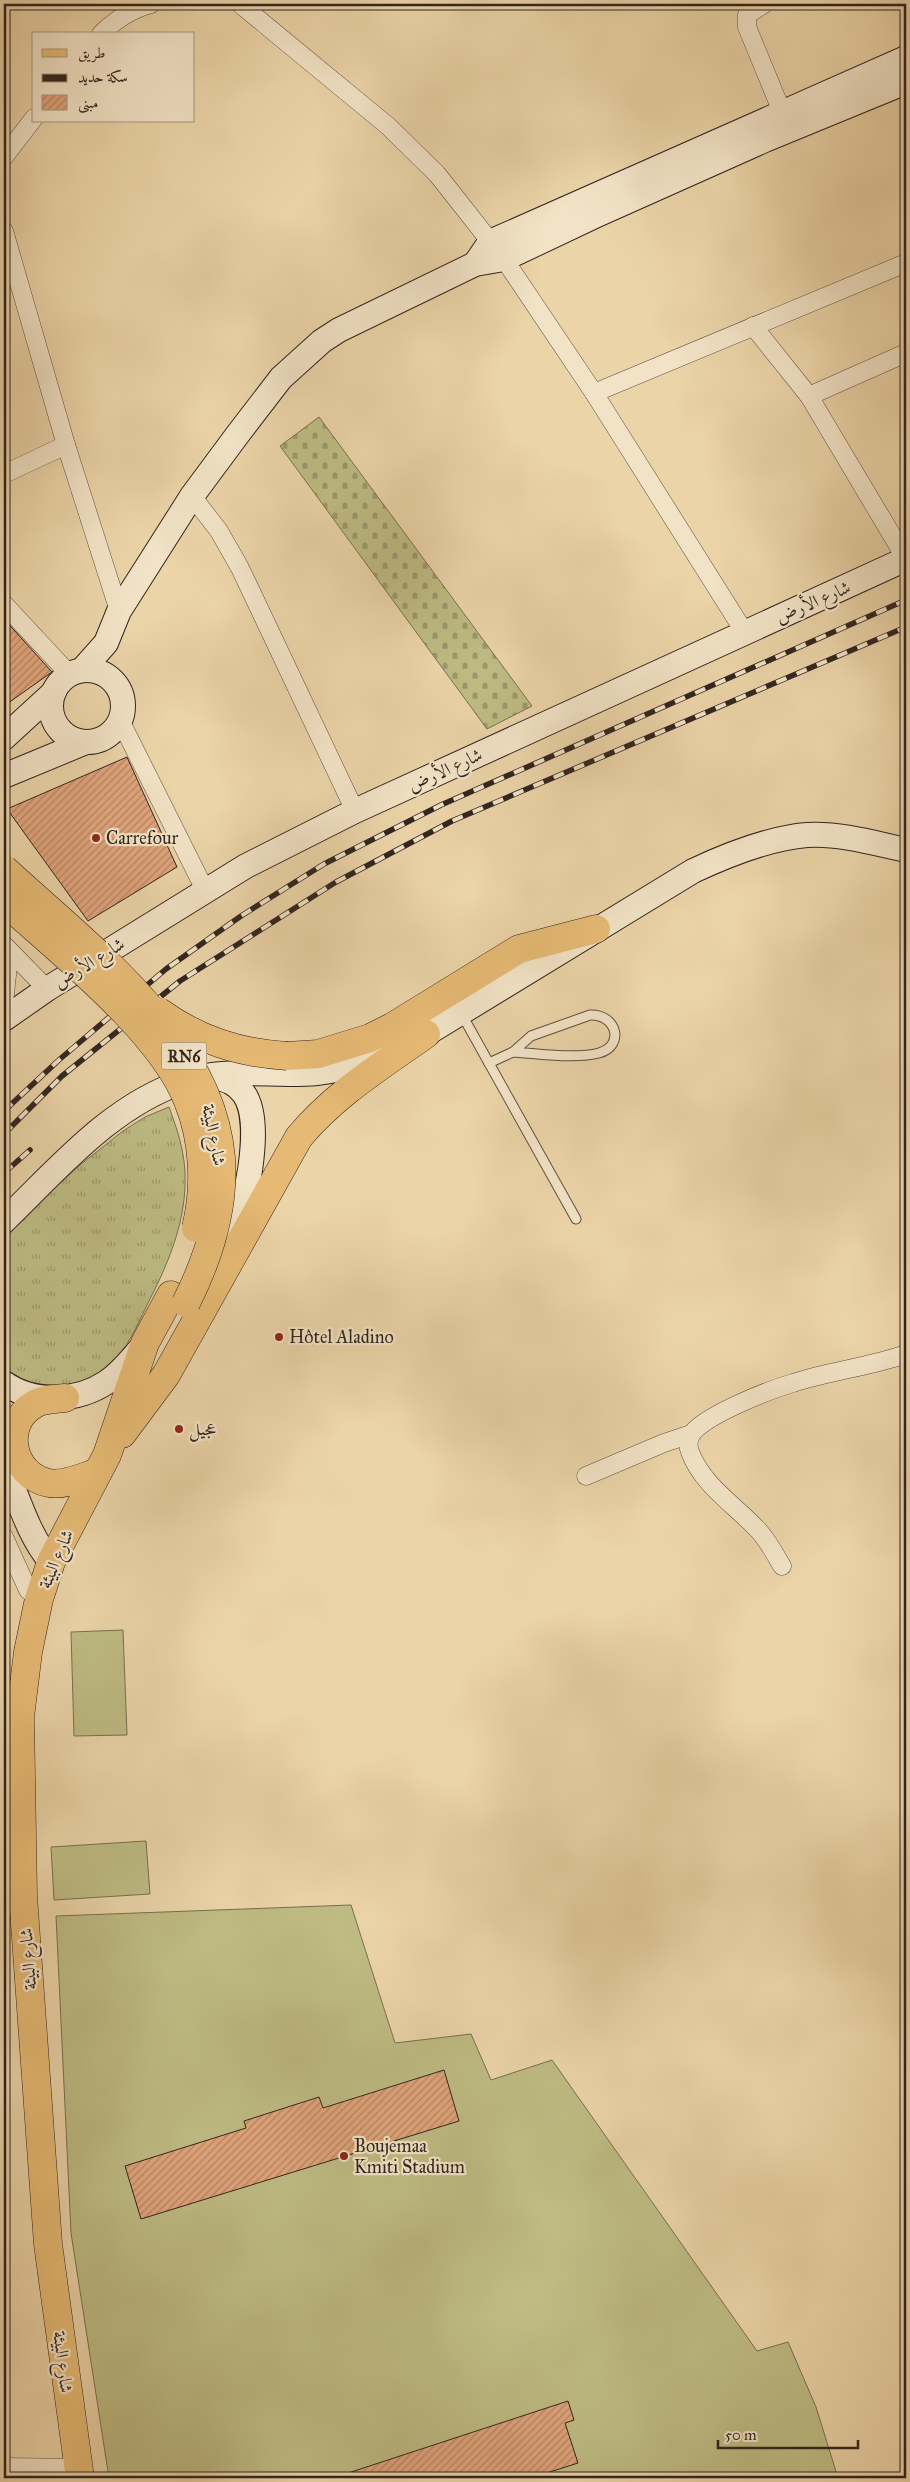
<svg xmlns="http://www.w3.org/2000/svg" width="910" height="2482" viewBox="0 0 910 2482" font-family="'IM FELL Great Primer',Amiri,serif">
	<style>
		.grass { fill: url(#grass-tufts); stroke: #787051 }
		.cemetery { fill: url(#cemetery-stones); stroke: #787051 }
		.garden { fill: #bebb83; stroke: #787051 }
		.building { fill: url(#building-hatch); stroke: #31241f }
		.lines { fill: none; stroke-linecap: round; stroke-linejoin: round }
		.lane-casing { stroke: #605041; stroke-width: 11 }
		.street-casing { stroke: #605041; stroke-width: 19 }
		.secondary-casing { stroke: #31241f; stroke-width: 26 }
		.primary-casing { stroke: #31241f; stroke-width: 29 }
		.lane { stroke: #f2e3c6; stroke-width: 9 }
		.street { stroke: #f2e3c6; stroke-width: 18 }
		.secondary { stroke: #f2e3c6; stroke-width: 24 }
		.primary { stroke: #e6ba74; stroke-width: 28 }
		.rail-casing { stroke: #31241f; stroke-width: 5.5 }
		.rail { stroke: #f2e3c6; stroke-width: 4; stroke-dasharray: 11; stroke-linecap: butt }
		.primary-bridge-casing { stroke: #31241f; stroke-width: 29; stroke-linecap: butt }
		.primary-bridge { stroke: #e6ba74; stroke-width: 28 }
		.poi-dot { fill: #8f2418; stroke: #f2e3c6; stroke-width: 2 }
		.labels { text-anchor: middle; dominant-baseline: central; stroke-width: 4.5; stroke-linejoin: round; paint-order: stroke }
		.shield { fill: #f2e3c6; stroke: #6b5d51; stroke-width: 1 }
		.shield-label { font-size: 16px; font-weight: bold; fill: #31241f }
		.street-label { font-size: 18px; fill: #31241f; stroke: #f2e3c6 }
		.poi-label { font-size: 18px; fill: #31241f; stroke: #f2e3c6; text-anchor: start }
	</style>
	<defs>
		<pattern id="grass-tufts" width="24" height="20" patternUnits="userSpaceOnUse" patternTransform="scale(1.25)"><rect width="24" height="20" fill="#bebb83"/><path d="M3 7l-1-3M5 7V3M7 7l1-3M15 17l-1-3M17 17v-4M19 17l1-3" fill="none" stroke="#9b986b"/></pattern>
		<pattern id="cemetery-stones" width="16" height="16" patternUnits="userSpaceOnUse" patternTransform="scale(1.25)"><rect width="16" height="16" fill="#bebb83"/><path d="M2 7V4a2 2 0 0 1 4 0v3zM10 15v-3a2 2 0 0 1 4 0v3z" fill="#9b986b"/></pattern>
		<pattern id="building-hatch" width="6" height="6" patternUnits="userSpaceOnUse" patternTransform="scale(1.25)"><rect width="6" height="6" fill="#e0a47b"/><path d="M-1 1l2-2M0 6l6-6M5 7l2-2" fill="none" stroke="#b68564"/></pattern>
	</defs>
	<rect width="100%" height="100%" fill="#ebd4a8"/>
	<filter id="stains"><feTurbulence type="fractalNoise" baseFrequency=".004" numOctaves="4"/><feColorMatrix values="0 0 0 0 .2 0 0 0 0 .09 0 0 0 0 .02 0 0 0 .5 -.17"/></filter>
	<radialGradient id="worn" r=".72"><stop offset=".6" stop-color="#630" stop-opacity="0"/><stop offset="1" stop-color="#630" stop-opacity=".3"/></radialGradient>
	<path class="grass" d="M169 1107C177 1129 184 1149 185 1173 187 1217 170 1260 150 1299 140 1319 131 1341 117 1358 96 1385 57 1390 27 1381 19 1378 11 1372 4 1368V1241L25 1215 80 1165 123 1131 145 1117Z"/>
	<path class="cemetery" d="M319 417 532 706 487 729 280 446Z"/>
	<g class="garden">
		<path d="M123 1630 127 1735 74 1736 71 1632Z"/>
		<path d="M146 1841 150 1894 54 1900 51 1847Z"/>
		<path d="M351 1905 395 2043 471 2034 491 2080 552 2060 757 2351 788 2342 816 2407 838 2478H109L71 2233 56 1916Z"/>
	</g>
	<g class="building">
		<path d="M4 619 52 672 4 706Z"/>
		<path d="M127 757 177 867 88 921 7 809Z"/>
		<path d="M444 2070 459 2121 141 2219 125 2166 246 2128 244 2121 319 2097 323 2108Z"/>
		<path d="M568 2401 574 2420 565 2423 578 2463 531 2478H343L342 2475Z"/>
	</g>
	<g class="lines">
		<g class="lane-casing">
			<g id="lane">
				<path d="M461 1013 576 1219"/>
				<path d="M590 1015C617 1014 625 1046 599 1053 578 1059 536 1054 513 1052L531 1036Z"/>
				<path d="M489 1063 513 1052"/>
			</g>
		</g>
		<g class="street-casing">
			<g id="street">
				<path d="M240 4 388 126 437 174 504 259 594 393 745 633"/>
				<path d="M764 4 747 15V27L782 112"/>
				<path d="M101 34C115 20 132 9 151 4"/>
				<path d="M4 157 34 118"/>
				<path d="M4 231 66 445 119 611"/>
				<path d="M753 326 809 396 906 559"/>
				<path d="M594 393 906 263"/>
				<path d="M809 396 906 353"/>
				<path d="M4 474 66 445"/>
				<path d="M192 496 219 531 240 568 355 811"/>
				<path d="M4 604 70 675"/>
				<path d="M120 720 205 890"/>
				<path d="M4 945 47 989"/>
				<path d="M4 1002 8 966 6 948"/>
				<path d="M586 1476 664 1443 691 1434"/>
				<path d="M4 1537 28 1590 39 1599"/>
				<path d="M782 1566C775 1554 768 1541 759 1531 735 1505 703 1486 690 1452 687 1445 689 1436 694 1431 711 1413 769 1390 793 1383 830 1371 869 1367 906 1354"/>
				<path d="M4 2467 77 2468"/>
			</g>
		</g>
		<g class="secondary-casing">
			<g id="secondary">
				<path d="M475 264 490 242 906 58"/>
				<path d="M82 670 106 643 119 611 192 496 238 434 281 378 322 341 339 330 475 264 504 259 597 215 765 140 906 82"/>
				<circle cx="87" cy="706" r="36"/>
				<path d="M4 738 54 692"/>
				<path d="M4 776 86 742"/>
				<path d="M4 1019 47 989 246 866 355 811 906 559"/>
				<path d="M215 1077C227 1080 236 1083 244 1094 265 1124 244 1212 231 1244"/>
				<path d="M4 1221C58 1169 111 1105 185 1081 226 1067 274 1077 317 1073 356 1069 391 1051 426 1034L693 871C727 855 769 838 807 835 840 833 874 843 906 850"/>
				<path d="M4 1383C34 1404 77 1402 107 1382 121 1373 131 1359 143 1346"/>
				<path d="M4 1465C18 1497 28 1535 51 1562"/>
			</g>
		</g>
		<g class="primary-casing">
			<g id="primary">
				<path d="M287 1056 318 1054 370 1038 392 1027 519 949 596 929"/>
				<path d="M65 1398C56 1399 43 1399 35 1404 0 1423 11 1476 49 1483 64 1486 83 1477 98 1472"/>
				<path d="M122 1434 166 1375 299 1137C335 1094 381 1066 426 1034"/>
				<path d="M80 2478 48 2244 23 1896 20 1717 28 1652 39 1599 51 1562 107 1455 145 1343 171 1295"/>
			</g>
		</g>
		<use href="#lane" class="lane"/>
		<use href="#street" class="street"/>
		<use href="#secondary" class="secondary"/>
		<use href="#primary" class="primary"/>
		<g class="rail-casing">
			<g id="rail">
				<path d="M4 1111 60 1059 166 969 241 916 324 864 441 805 906 600"/>
				<path d="M4 1134 62 1076 180 981 336 882 452 821 906 627"/>
				<path d="M4 1173 30 1150"/>
			</g>
		</g>
		<use href="#rail" class="rail"/>
		<g class="primary-bridge-casing">
			<g id="primary-bridge">
				<path d="M4 869C87 946 211 1036 221 1158 225 1209 208 1259 186 1303"/>
				<path d="M4 901C60 952 161 1031 188 1101 204 1140 206 1188 196 1228"/>
				<path d="M158 1011C198 1040 239 1053 287 1056"/>
			</g>
		</g>
		<use href="#primary-bridge" class="primary-bridge"/>
	</g>
	<g class="poi-dot">
		<circle cx="96" cy="838" r="5"/>
		<circle cx="279" cy="1337" r="5"/>
		<circle cx="179" cy="1429" r="5"/>
		<circle cx="344" cy="2156" r="5"/>
	</g>
	<g class="labels">
		<rect class="shield" x="161.5" y="1042.5" width="45" height="27" rx="4"/>
		<g class="shield-label">
			<text x="184" y="1056">RN6</text>
		</g>
		<g class="street-label">
			<text transform="translate(813 602) rotate(-24)">شارع الأرض</text>
			<text transform="translate(445 770) rotate(-25)">شارع الأرض</text>
			<text transform="translate(89 963) rotate(-32)">شارع الأرض</text>
			<text transform="translate(214 1135) rotate(79)">شارع البيئة</text>
			<text transform="translate(56 1559) rotate(-67)">شارع البيئة</text>
			<text transform="translate(28 1959) rotate(-94)">شارع البيئة</text>
			<text transform="translate(63 2362) rotate(83)">شارع البيئة</text>
		</g>
		<g class="poi-label">
			<text x="106" y="838">Carrefour</text>
			<text x="289" y="1337">Hôtel Aladino</text>
			<text x="189" y="1429">عجيل</text>
			<text x="354" y="2146">Boujemaa<tspan x="354" dy="21">Kmiti Stadium</tspan></text>
		</g>
	</g>
	<rect width="910" height="2482" fill="none" stroke="#ebd4a8" stroke-width="20"/>
	<rect x="5" y="5" width="900" height="2472" fill="none" stroke="#31241f" stroke-width="2.5"/>
	<rect x="10" y="10" width="890" height="2462" fill="none" stroke="#31241f"/>
	<rect x="32" y="32" width="162" height="90" fill="#f2e3c6" stroke="#a59783"/>
	<rect x="42" y="49" width="25" height="8" fill="#e6ba74" stroke="#a59783"/>
	<text x="78" y="58" font-size="15" fill="#31241f">طريق</text>
	<rect x="42" y="74" width="25" height="8" fill="#31241f" stroke="#a59783"/>
	<text x="78" y="82" font-size="15" fill="#31241f">سكة حديد</text>
	<rect x="42" y="95" width="25" height="15" fill="url(#building-hatch)" stroke="#a59783"/>
	<text x="78" y="108" font-size="15" fill="#31241f">مبنى</text>
	<path d="M718 2440v8h140v-8" fill="none" stroke="#31241f" stroke-width="2.5"/>
	<text x="725" y="2440" font-size="15" fill="#31241f" stroke="#f2e3c6" stroke-width="4" paint-order="stroke">50 m</text>
	<rect width="100%" height="100%" filter="url(#stains)"/>
	<rect width="100%" height="100%" fill="url(#worn)"/>
</svg>
